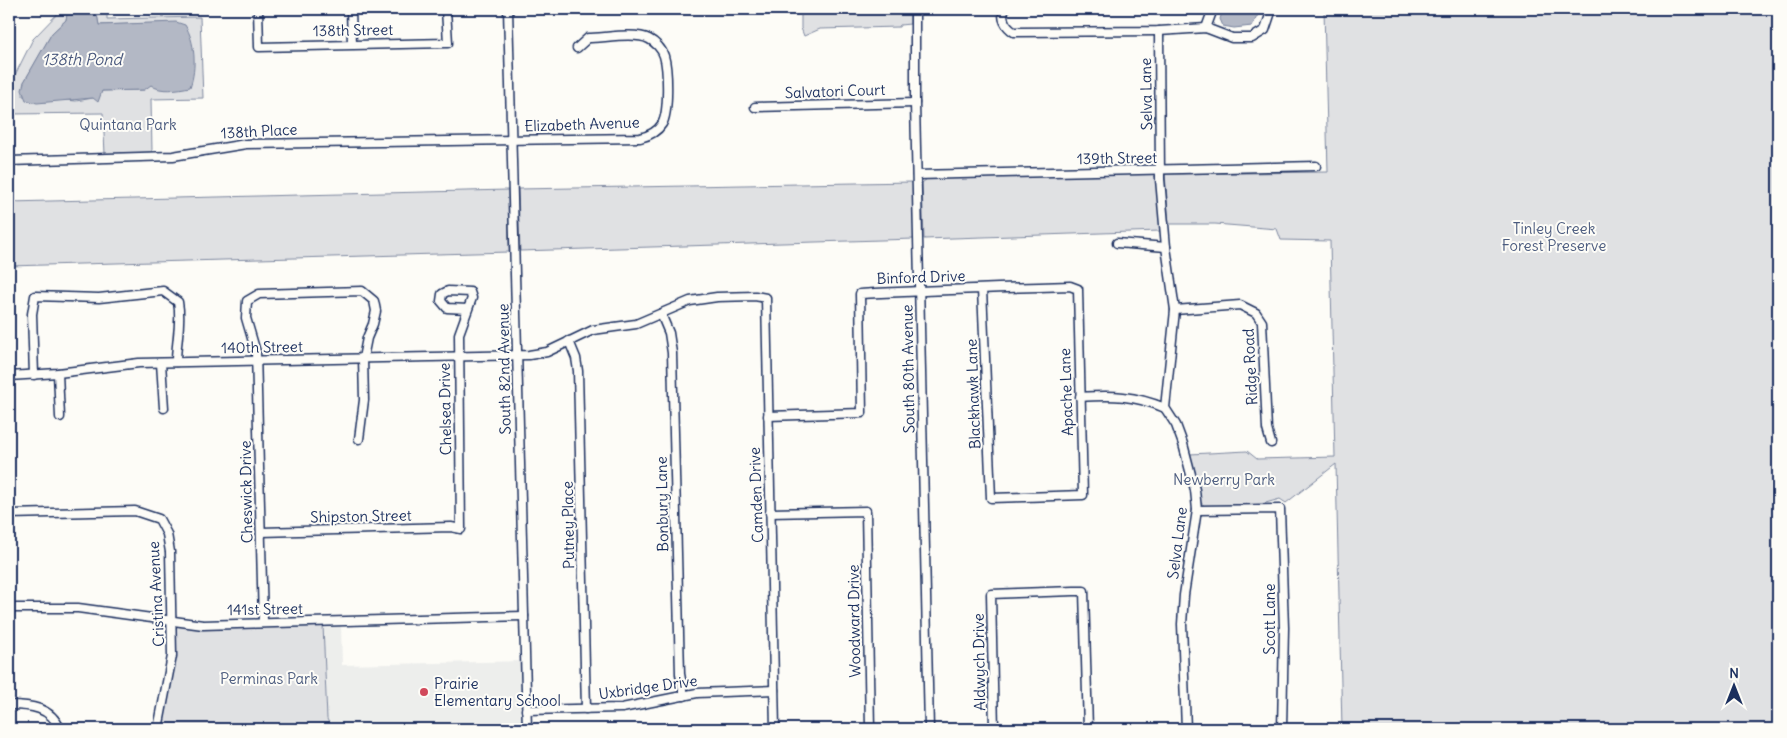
<svg xmlns="http://www.w3.org/2000/svg" width="1787" height="738" viewBox="0 0 1787 738" font-family="Delius,sans-serif">
	<style>
		.built { fill: #edeeec }
		.green { fill: #e0e1e3; stroke: #7e88a0 }
		.water { fill: #b3b8c5; stroke: #76819c }
		.lines { fill: none; stroke-linecap: round; stroke-linejoin: round }
		.street-casing { stroke: #1b2f5e; stroke-width: 11 }
		.street { stroke: #fdfcf7; stroke-width: 8 }
		.poi-dot { fill: #d1495b; stroke: #fdfcf7; stroke-width: 2 }
		.labels { text-anchor: middle; dominant-baseline: central; stroke-width: 4; stroke-linejoin: round; paint-order: stroke }
		.street-label { font-size: 15px; fill: #1b2f5e; stroke: #fdfcf7 }
		.park-label { font-size: 15px; fill: #4c5c7f; stroke: #fdfcf7 }
		.poi-label { font-size: 15px; fill: #1b2f5e; stroke: #fdfcf7; text-anchor: start }
		.water-label { font-size: 16px; font-style: italic; fill: #49587d; stroke: #fdfcf7 }
	</style>
	<rect width="100%" height="100%" fill="#fdfcf7"/>
	<filter id="ink" filterUnits="userSpaceOnUse"><feTurbulence type="fractalNoise" baseFrequency=".02" numOctaves="2"/><feDisplacementMap in="SourceGraphic" scale="10" xChannelSelector="R" yChannelSelector="G"/><feConvolveMatrix kernelMatrix="1 2 1 2 8 2 1 2 1" color-interpolation-filters="sRGB"/></filter>
	<g filter="url(#ink)">
		<path class="built" d="M341 624 342 665 522 661 524 729H332L327 719 323 625Z"/>
		<g class="green">
			<path d="M62 9H68L66 20 52 33 24 82 23 96 76 101 93 98 102 91 144 90 167 23 99 25 96 9H107V19L200 17 203 98 151 99 152 152 105 154 103 113 9 114 12 81 33 39Z"/>
			<path d="M801 9H910V24L900 25 899 27 820 29 804 36 801 28Z"/>
			<path d="M1324 9H1778V729H1342L1336 464 1286 503 1280 499 1262 504 1205 506 1201 503 1190 454 1247 451 1257 459 1335 457 1330 241 1281 240 1277 229 1215 224H1169L1165 174 1328 172Z"/>
			<path d="M1152 174 1157 179 1160 231 924 239 922 183 928 178Z"/>
			<path d="M913 182 914 239 520 251 518 189Z"/>
			<path d="M508 190 509 252 9 266V202Z"/>
			<path d="M177 625H323L327 719 332 729H161Z"/>
		</g>
		<g class="water">
			<path d="M68 9H96L99 25 176 22 185 25C195 41 197 68 190 87 179 89 160 93 151 85L144 90 102 91 98 102 93 98 37 103 26 100 22 90 24 82 52 33 66 20Z"/>
			<path d="M1223 9H1261L1252 26 1234 28 1223 26 1220 19Z"/>
		</g>
		<g class="lines">
			<g class="street-casing">
				<g id="street">
					<path d="M258 9 259 47 448 43 446 9"/>
					<path d="M351 9 352 44"/>
					<path d="M508 9 527 729"/>
					<path d="M915 9V103L929 729"/>
					<path d="M1005 9C1000 18 1006 27 1014 32L1159 31 1206 28 1232 38H1252L1265 30 1272 9"/>
					<path d="M1206 28 1213 9"/>
					<path d="M1159 31 1160 179 1166 247 1175 310 1165 408 1176 425 1183 444 1195 490 1197 510 1184 595 1182 624 1186 729"/>
					<path d="M755 107 915 103"/>
					<path d="M9 161 173 156 246 144 640 138C648 136 657 132 662 124 669 113 668 69 664 56 662 49 655 42 649 39 635 32 604 38 588 38L577 48"/>
					<path d="M917 175 1316 166"/>
					<path d="M1117 243 1166 247"/>
					<path d="M1175 310 1240 305 1256 313 1262 322 1267 429 1271 443"/>
					<path d="M661 314 669 333 672 353 680 674 684 696"/>
					<path d="M569 341 576 358 578 371 586 709"/>
					<path d="M161 363 164 408"/>
					<path d="M58 373 60 417"/>
					<path d="M34 375 32 314 35 296 99 298 163 291 178 302C182 323 176 341 176 362"/>
					<path d="M9 376 58 373 139 363 529 355 547 352 593 330 636 324 690 301 717 297 755 296 766 298 775 729"/>
					<path d="M1080 397C1113 395 1134 395 1165 408"/>
					<path d="M768 416 862 413 860 294C930 290 1000 288 1070 286L1078 289 1083 495 991 498 982 289"/>
					<path d="M1197 510 1280 509 1284 628 1282 729"/>
					<path d="M770 513 866 511 870 729"/>
					<path d="M9 514 135 511 159 519 167 534 170 552 172 656 158 729"/>
					<path d="M261 532 451 527 461 529 459 334 472 298 470 292 448 291 442 294 441 301 447 308 468 309"/>
					<path d="M9 608H78L203 625 524 616"/>
					<path d="M263 622 256 352 246 318 247 301 259 294 362 291 374 301 376 311 373 324 367 338 363 358 364 400 359 439"/>
					<path d="M9 705C30 705 51 707 60 729"/>
					<path d="M526 710 622 708 697 693 774 690"/>
					<path d="M994 729 991 594 1074 591H1084L1088 729"/>
				</g>
			</g>
			<use href="#street" class="street"/>
		</g>
	</g>
	<circle class="poi-dot" cx="424" cy="692" r="5"/>
	<g class="labels">
		<g class="street-label">
			<text transform="translate(353 30) rotate(-1)">138th Street</text>
			<text transform="translate(835 91) rotate(-2)">Salvatori Court</text>
			<text transform="translate(1146 94) rotate(-91)">Selva Lane</text>
			<text transform="translate(582 124) rotate(-2)">Elizabeth Avenue</text>
			<text transform="translate(259 131) rotate(-3)">138th Place</text>
			<text transform="translate(1117 158) rotate(-1)">139th Street</text>
			<text transform="translate(921 277) rotate(-2)">Binford Drive</text>
			<text transform="translate(262 347) rotate(-1)">140th Street</text>
			<text transform="translate(1250 367) rotate(-93)">Ridge Road</text>
			<text transform="translate(504 369) rotate(-91)">South 82nd Avenue</text>
			<text transform="translate(908 369) rotate(-91)">South 80th Avenue</text>
			<text transform="translate(1066 392) rotate(-92)">Apache Lane</text>
			<text transform="translate(973 394) rotate(-92)">Blackhawk Lane</text>
			<text transform="translate(445 409) rotate(-91)">Chelsea Drive</text>
			<text transform="translate(246 492) rotate(-91)">Cheswick Drive</text>
			<text transform="translate(756 495) rotate(-92)">Camden Drive</text>
			<text transform="translate(662 504) rotate(-91)">Bonbury Lane</text>
			<text transform="translate(361 516) rotate(-1)">Shipston Street</text>
			<text transform="translate(568 525) rotate(-91)">Putney Place</text>
			<text transform="translate(1177 543) rotate(-83)">Selva Lane</text>
			<text transform="translate(156 594) rotate(-93)">Cristina Avenue</text>
			<text transform="translate(265 609) rotate(-1)">141st Street</text>
			<text transform="translate(1269 619) rotate(-90)">Scott Lane</text>
			<text transform="translate(854 621) rotate(-91)">Woodward Drive</text>
			<text transform="translate(979 662) rotate(-91)">Aldwych Drive</text>
			<text transform="translate(648 687) rotate(-8)">Uxbridge Drive</text>
		</g>
		<g class="park-label">
			<text x="128" y="124">Quintana Park</text>
			<text x="1554" y="228">Tinley Creek<tspan x="1554" dy="17">Forest Preserve</tspan></text>
			<text x="1224" y="479">Newberry Park</text>
			<text x="269" y="678">Perminas Park</text>
		</g>
		<g class="poi-label">
			<text x="434" y="683">Prairie<tspan x="434" dy="17">Elementary School</tspan></text>
		</g>
		<g class="water-label">
			<text x="82" y="59">138th Pond</text>
		</g>
	</g>
	<rect width="1787" height="738" fill="none" stroke="#fdfcf7" stroke-width="30"/>
	<rect x="15" y="15" width="1757" height="708" fill="none" stroke="#1b2f5e" stroke-width="2" filter="url(#ink)"/>
	<g transform="translate(1734 686)" stroke="#fdfcf7" stroke-width="4" paint-order="stroke">
	<path d="M0-4L9 19L0 12L-9 19Z" fill="#1b2f5e"/>
	<text y="-8" font-size="14" font-weight="bold" text-anchor="middle" fill="#1b2f5e">N</text>
	</g>
</svg>
